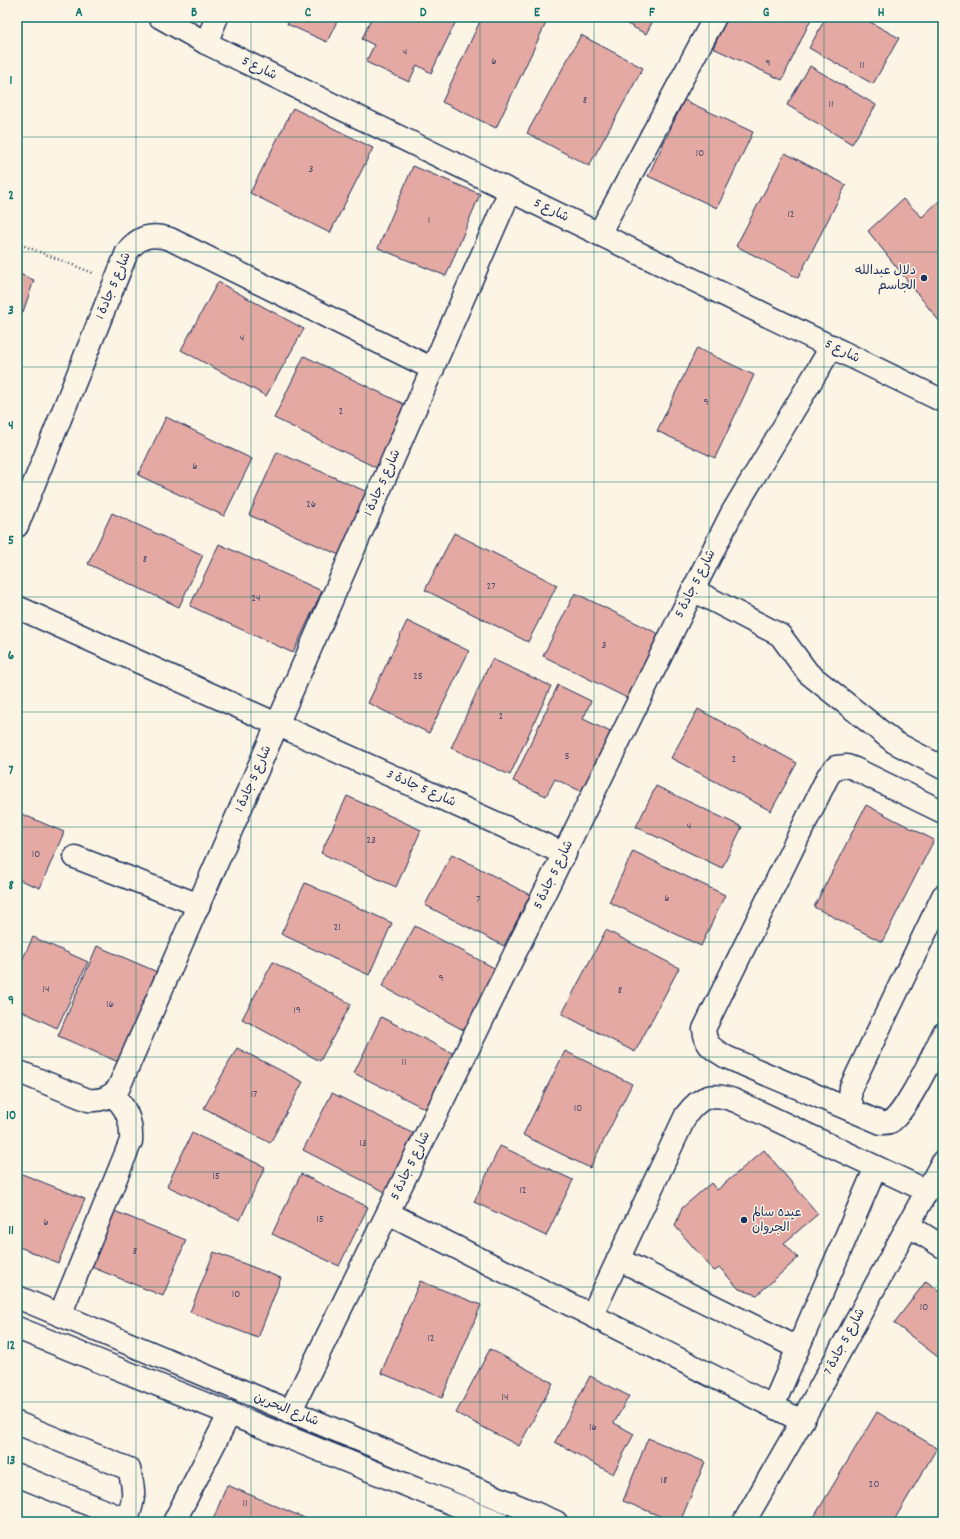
<svg xmlns="http://www.w3.org/2000/svg" width="960" height="1539" viewBox="0 0 960 1539" font-family="Dekko,'Playpen Sans Arabic',sans-serif">
	<style>
		.building { fill: #e4a9a3; stroke: #1b2f5e }
		.lines { fill: none; stroke-linecap: round; stroke-linejoin: round }
		.minor-casing { stroke: #1b2f5e; stroke-width: 25 }
		.path { stroke: #1b2f5e; stroke-width: 2.5; stroke-dasharray: 1 3; stroke-linecap: butt }
		.minor { stroke: #fcf5e5; stroke-width: 22 }
		.grid { fill: none; stroke: #0f766e; stroke-width: 1; stroke-opacity: 0.55 }
		.poi-dot { fill: #1b2f5e; stroke: #fcf5e5; stroke-width: 1.5 }
		.labels { text-anchor: middle; dominant-baseline: central; stroke-width: 3; stroke-linejoin: round; paint-order: stroke }
		.number-label { font-size: 11px; fill: #4d4e6f }
		.street-label { font-size: 13px; fill: #1b2f5e; stroke: #fcf5e5 }
		.poi-label { font-size: 13px; fill: #1b2f5e; stroke: #fcf5e5; text-anchor: end }
		.neatline { fill: none; stroke: #0f766e; stroke-width: 1.5 }
		.grid-label { font-size: 13px; text-anchor: middle; font-weight: bold; fill: #0f766e }
	</style>
	<rect width="100%" height="100%" fill="#fcf5e5"/>
	<filter id="ink" filterUnits="userSpaceOnUse"><feTurbulence type="fractalNoise" baseFrequency=".025" numOctaves="2"/><feDisplacementMap in="SourceGraphic" scale="8" xChannelSelector="R" yChannelSelector="G"/><feConvolveMatrix kernelMatrix="1 2 1 2 8 2 1 2 1" color-interpolation-filters="sRGB"/></filter>
	<g filter="url(#ink)">
		<g class="building">
			<path d="M290 17H339L327 42 287 24Z"/>
			<path d="M372 17H458L431 73 417 65 409 82 366 62 374 45 362 39Z"/>
			<path d="M482 17H533L546 23 496 128 442 102Z"/>
			<path d="M614 17H655L646 34Z"/>
			<path d="M728 17H812L782 80 713 48Z"/>
			<path d="M826 17H861L899 38 873 84 809 48Z"/>
			<path d="M581 35 643 68 589 166 527 133Z"/>
			<path d="M810 66 876 105 852 144 787 105Z"/>
			<path d="M684 100 753 132 717 208 648 176Z"/>
			<path d="M293 108 373 148 330 233 250 193Z"/>
			<path d="M785 153 846 185 798 278 736 246Z"/>
			<path d="M413 166 480 194 446 276 378 248Z"/>
			<path d="M943 197V326L868 231 903 199 922 217Z"/>
			<path d="M17 273 34 280 23 312 17 310Z"/>
			<path d="M218 282 304 329 266 396 181 350Z"/>
			<path d="M697 348 754 375 715 458 657 431Z"/>
			<path d="M304 356 408 406 377 468 274 418Z"/>
			<path d="M166 417 252 459 224 516 138 475Z"/>
			<path d="M277 452 374 495 346 558 249 515Z"/>
			<path d="M112 513 203 555 179 607 88 564Z"/>
			<path d="M454 533 557 585 528 642 425 590Z"/>
			<path d="M219 544 322 591 293 653 190 606Z"/>
			<path d="M575 593 665 637 633 701 543 656Z"/>
			<path d="M407 621 469 651 429 733 368 703Z"/>
			<path d="M492 659 551 686 510 775 451 748Z"/>
			<path d="M558 685 591 701 583 719 619 736 591 796 555 779 546 796 513 781Z"/>
			<path d="M698 709 797 763 771 811 671 758Z"/>
			<path d="M656 786 742 827 722 868 636 827Z"/>
			<path d="M347 796 421 830 396 887 321 853Z"/>
			<path d="M866 805 934 840 882 942 814 907Z"/>
			<path d="M17 812 64 832 40 888 17 879Z"/>
			<path d="M633 851 725 895 701 946 609 902Z"/>
			<path d="M452 854 530 895 504 946 425 905Z"/>
			<path d="M305 883 392 923 369 975 281 934Z"/>
			<path d="M415 926 500 971 467 1032 382 986Z"/>
			<path d="M606 930 679 968 635 1052 562 1014Z"/>
			<path d="M33 937 88 962 57 1028 17 1009V971Z"/>
			<path d="M97 946 162 974 123 1064 58 1036Z"/>
			<path d="M273 962 351 1004 320 1061 242 1019Z"/>
			<path d="M381 1017 454 1054 426 1109 354 1073Z"/>
			<path d="M237 1048 303 1082 270 1143 204 1108Z"/>
			<path d="M565 1051 632 1084 590 1168 523 1135Z"/>
			<path d="M332 1093 422 1138 393 1196 303 1150Z"/>
			<path d="M192 1133 265 1167 240 1220 167 1186Z"/>
			<path d="M500 1146 573 1180 546 1236 474 1202Z"/>
			<path d="M764 1150 818 1214 784 1243 798 1258 757 1295 739 1289 720 1268 714 1271 675 1226 682 1208 711 1183 717 1190Z"/>
			<path d="M17 1172 85 1199 58 1263 17 1246Z"/>
			<path d="M301 1174 368 1207 339 1266 272 1234Z"/>
			<path d="M107 1208 186 1240 163 1296 84 1264Z"/>
			<path d="M214 1252 281 1278 258 1338 190 1312Z"/>
			<path d="M420 1281 481 1305 442 1398 381 1373Z"/>
			<path d="M926 1281 943 1294V1361L894 1323Z"/>
			<path d="M490 1349 553 1383 519 1446 456 1413Z"/>
			<path d="M590 1376 629 1396 614 1423 634 1434 613 1474 555 1442Z"/>
			<path d="M877 1412 937 1448 893 1522H811Z"/>
			<path d="M648 1438 705 1462 680 1522H675L623 1501Z"/>
			<path d="M227 1485 314 1522H212Z"/>
		</g>
		<g class="lines">
			<g class="minor-casing">
				<g id="minor">
					<path d="M160 17 206 43 943 401"/>
					<path d="M206 43 217 17"/>
					<path d="M599 234 715 17"/>
					<path d="M17 526 127 252C139 236 151 233 170 239L433 369"/>
					<path d="M693 590 780 635 808 673 894 742 943 768"/>
					<path d="M17 607 565 854"/>
					<path d="M943 812 855 769 847 766 836 767 828 776 704 1029C706 1047 712 1048 726 1057L881 1123C884 1123 888 1123 890 1122 905 1115 935 1051 943 1034"/>
					<path d="M75 857 199 905"/>
					<path d="M17 1071 88 1100C101 1101 109 1098 118 1089L510 191"/>
					<path d="M854 1111 850 1099 851 1087 943 896"/>
					<path d="M388 1213 802 1421"/>
					<path d="M908 1225 943 1247"/>
					<path d="M618 1259 798 1348"/>
					<path d="M17 1297 556 1522"/>
					<path d="M60 1315 131 1141C132 1122 127 1107 112 1095"/>
					<path d="M592 1315 686 1115C701 1095 713 1092 736 1101L927 1191"/>
					<path d="M17 1328 498 1522"/>
					<path d="M773 1406 876 1167"/>
					<path d="M290 1412 693 590 732 513 832 346"/>
					<path d="M17 1423 129 1469C135 1492 135 1499 126 1522"/>
					<path d="M17 1475 127 1520"/>
					<path d="M174 1522 230 1413"/>
					<path d="M744 1522 802 1421 943 1161"/>
				</g>
			</g>
			<path class="path" d="M17 243 93 273"/>
			<use href="#minor" class="minor"/>
		</g>
	</g>
	<path class="grid" d="M136 17V1522M251 17V1522M366 17V1522M480 17V1522M594 17V1522M709 17V1522M824 17V1522M17 137H943M17 252H943M17 367H943M17 482H943M17 597H943M17 712H943M17 827H943M17 942H943M17 1057H943M17 1172H943M17 1287H943M17 1402H943"/>
	<g class="poi-dot">
		<circle cx="924" cy="278" r="4"/>
		<circle cx="744" cy="1220" r="4"/>
	</g>
	<g class="labels">
		<g class="number-label">
			<text x="405" y="53">4</text>
			<text x="494" y="62">6</text>
			<text x="768" y="64">9</text>
			<text x="862" y="66">11</text>
			<text x="585" y="101">8</text>
			<text x="831" y="105">11</text>
			<text x="700" y="154">10</text>
			<text x="311" y="170">3</text>
			<text x="791" y="215">12</text>
			<text x="429" y="221">1</text>
			<text x="242" y="339">4</text>
			<text x="706" y="403">9</text>
			<text x="341" y="412">2</text>
			<text x="195" y="467">6</text>
			<text x="311" y="505">26</text>
			<text x="145" y="560">8</text>
			<text x="491" y="587">27</text>
			<text x="256" y="599">24</text>
			<text x="604" y="646">3</text>
			<text x="418" y="677">25</text>
			<text x="501" y="717">2</text>
			<text x="567" y="757">5</text>
			<text x="734" y="760">2</text>
			<text x="689" y="827">4</text>
			<text x="371" y="841">23</text>
			<text x="36" y="855">10</text>
			<text x="667" y="899">6</text>
			<text x="478" y="900">7</text>
			<text x="337" y="928">21</text>
			<text x="441" y="979">9</text>
			<text x="46" y="990">14</text>
			<text x="620" y="991">8</text>
			<text x="110" y="1005">16</text>
			<text x="297" y="1011">19</text>
			<text x="404" y="1063">11</text>
			<text x="254" y="1095">17</text>
			<text x="578" y="1109">10</text>
			<text x="363" y="1144">13</text>
			<text x="216" y="1177">15</text>
			<text x="523" y="1191">12</text>
			<text x="320" y="1220">15</text>
			<text x="46" y="1223">6</text>
			<text x="135" y="1252">8</text>
			<text x="236" y="1295">10</text>
			<text x="924" y="1308">10</text>
			<text x="431" y="1339">12</text>
			<text x="505" y="1398">14</text>
			<text x="593" y="1428">16</text>
			<text x="664" y="1481">18</text>
			<text x="874" y="1485">20</text>
			<text x="245" y="1504">11</text>
		</g>
		<g class="street-label">
			<text transform="translate(259 69) rotate(26)">شارع 5</text>
			<text transform="translate(551 211) rotate(26)">شارع 5</text>
			<text transform="translate(114 286) rotate(-67)">شارع 5 جادة 1</text>
			<text transform="translate(842 352) rotate(26)">شارع 5</text>
			<text transform="translate(383 483) rotate(-66)">شارع 5 جادة 1</text>
			<text transform="translate(696 584) rotate(-63)">شارع 5 جادة 5</text>
			<text transform="translate(254 779) rotate(-66)">شارع 5 جادة 1</text>
			<text transform="translate(421 789) rotate(24)">شارع 5 جادة 3</text>
			<text transform="translate(554 875) rotate(-64)">شارع 5 جادة 5</text>
			<text transform="translate(411 1166) rotate(-64)">شارع 5 جادة 5</text>
			<text transform="translate(845 1342) rotate(-62)">شارع 5 جادة 7</text>
			<text transform="translate(286 1410) rotate(22)">شارع البحرين</text>
		</g>
		<g class="poi-label">
			<text x="916" y="271">دلال عبدالله<tspan x="916" dy="15">الجاسم</tspan></text>
			<text x="752" y="1213" text-anchor="start">عيده سالم<tspan x="752" dy="15">الجروان</tspan></text>
		</g>
	</g>
	<rect width="960" height="1539" fill="none" stroke="#fcf5e5" stroke-width="44"/>
	<rect x="22" y="22" width="916" height="1495" class="neatline"/>
	<g class="grid-label">
		<text x="79" y="16">A</text>
		<text x="194" y="16">B</text>
		<text x="308" y="16">C</text>
		<text x="423" y="16">D</text>
		<text x="537" y="16">E</text>
		<text x="652" y="16">F</text>
		<text x="766" y="16">G</text>
		<text x="881" y="16">H</text>
		<text x="11" y="84">1</text>
		<text x="11" y="199">2</text>
		<text x="11" y="314">3</text>
		<text x="11" y="429">4</text>
		<text x="11" y="544">5</text>
		<text x="11" y="659">6</text>
		<text x="11" y="774">7</text>
		<text x="11" y="889">8</text>
		<text x="11" y="1004">9</text>
		<text x="11" y="1119">10</text>
		<text x="11" y="1234">11</text>
		<text x="11" y="1349">12</text>
		<text x="11" y="1464">13</text>
	</g>
</svg>
